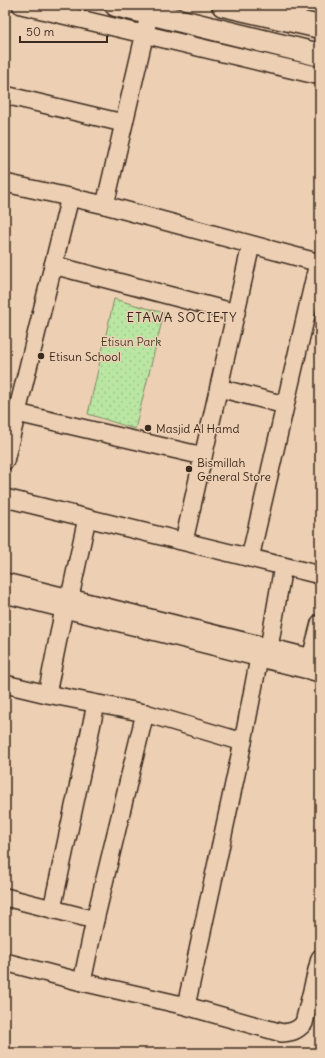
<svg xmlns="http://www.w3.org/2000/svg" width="325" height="1058" viewBox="0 0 325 1058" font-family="Delius,sans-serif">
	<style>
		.forest { fill: url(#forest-firs); stroke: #7a8860 }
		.park { fill: url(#park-dots); stroke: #7a8860 }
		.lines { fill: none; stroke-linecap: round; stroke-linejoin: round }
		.minor-casing { stroke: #3b2a1e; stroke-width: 20 }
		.major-casing { stroke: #3b2a1e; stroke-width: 25 }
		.minor { stroke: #edd0b4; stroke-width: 17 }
		.major { stroke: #edd0b4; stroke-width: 22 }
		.poi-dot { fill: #3b2a1e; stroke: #edd0b4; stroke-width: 1.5 }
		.labels { text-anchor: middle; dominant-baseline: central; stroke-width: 3; stroke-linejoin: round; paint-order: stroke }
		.park-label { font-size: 12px; fill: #483d2b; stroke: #edd0b4 }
		.poi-label { font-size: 12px; fill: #3b2a1e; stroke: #edd0b4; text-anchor: start }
		.neighbourhood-label { font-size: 13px; letter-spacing: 1px; fill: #3b2a1e; stroke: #edd0b4 }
	</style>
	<defs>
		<pattern id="forest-firs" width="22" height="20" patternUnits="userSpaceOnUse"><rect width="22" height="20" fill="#bae6a3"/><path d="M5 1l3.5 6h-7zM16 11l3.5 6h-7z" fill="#a1c58c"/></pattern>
		<pattern id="park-dots" width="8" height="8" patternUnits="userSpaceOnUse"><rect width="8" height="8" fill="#bae6a3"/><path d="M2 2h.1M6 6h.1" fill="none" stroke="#a1c58c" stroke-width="1.8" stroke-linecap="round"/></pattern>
	</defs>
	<rect width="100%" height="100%" fill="#edd0b4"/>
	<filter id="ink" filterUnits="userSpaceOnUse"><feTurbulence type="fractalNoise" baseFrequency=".025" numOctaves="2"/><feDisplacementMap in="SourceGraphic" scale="8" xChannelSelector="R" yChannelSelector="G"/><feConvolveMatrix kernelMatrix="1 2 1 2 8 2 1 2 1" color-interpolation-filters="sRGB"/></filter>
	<g filter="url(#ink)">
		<path class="forest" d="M235 5H320V25Z"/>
		<path class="park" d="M114 299 164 313 135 429 88 414Z"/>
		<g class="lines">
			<g class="minor-casing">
				<g id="minor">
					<path d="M21 5 320 76"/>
					<path d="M5 95 123 123"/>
					<path d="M5 183 105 205 320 263"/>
					<path d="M105 205 147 24"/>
					<path d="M53 265 236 313"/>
					<path d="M219 388 285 405"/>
					<path d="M17 413 203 456"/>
					<path d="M5 461 70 197"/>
					<path d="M5 498 320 575"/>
					<path d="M184 541 251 245"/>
					<path d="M250 558 318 263"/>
					<path d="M5 582 320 660"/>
					<path d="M5 594 320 673"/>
					<path d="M70 597 87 518"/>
					<path d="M269 648 283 566"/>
					<path d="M311 658 320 623"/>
					<path d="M5 684 47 694 145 713 243 742"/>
					<path d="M47 694 64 609"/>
					<path d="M5 897 95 920"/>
					<path d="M52 909 96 704"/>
					<path d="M5 962 82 982 186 1006 282 1033C292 1032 297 1031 304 1023L320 958"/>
					<path d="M82 982 95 920 145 713"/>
					<path d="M186 1006 243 742 259 658"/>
				</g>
			</g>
			<g class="major-casing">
				<g id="major">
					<path d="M116 5 320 55"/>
					<path d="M223 5 320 27"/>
				</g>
			</g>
			<use href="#minor" class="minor"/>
			<use href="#major" class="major"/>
		</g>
	</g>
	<g class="poi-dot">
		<circle cx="41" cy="356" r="4"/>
		<circle cx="148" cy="428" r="4"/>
		<circle cx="189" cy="469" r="4"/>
	</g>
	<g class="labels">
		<g class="park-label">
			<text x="131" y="341">Etisun Park</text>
		</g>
		<g class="poi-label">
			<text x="49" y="356">Etisun School</text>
			<text x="156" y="428">Masjid Al Hamd</text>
			<text x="197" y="462">Bismillah<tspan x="197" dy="14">General Store</tspan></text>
		</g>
		<g class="neighbourhood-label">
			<text x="182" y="317">ETAWA SOCIETY</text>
		</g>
	</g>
	<rect width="325" height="1058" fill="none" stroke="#edd0b4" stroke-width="20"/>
	<rect x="10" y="10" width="305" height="1038" fill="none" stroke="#3b2a1e" stroke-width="1.5" filter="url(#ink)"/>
	<path d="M20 36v6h87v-6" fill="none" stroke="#3b2a1e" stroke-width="2"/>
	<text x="26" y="36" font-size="12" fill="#3b2a1e" stroke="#edd0b4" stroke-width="3" paint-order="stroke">50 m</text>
</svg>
